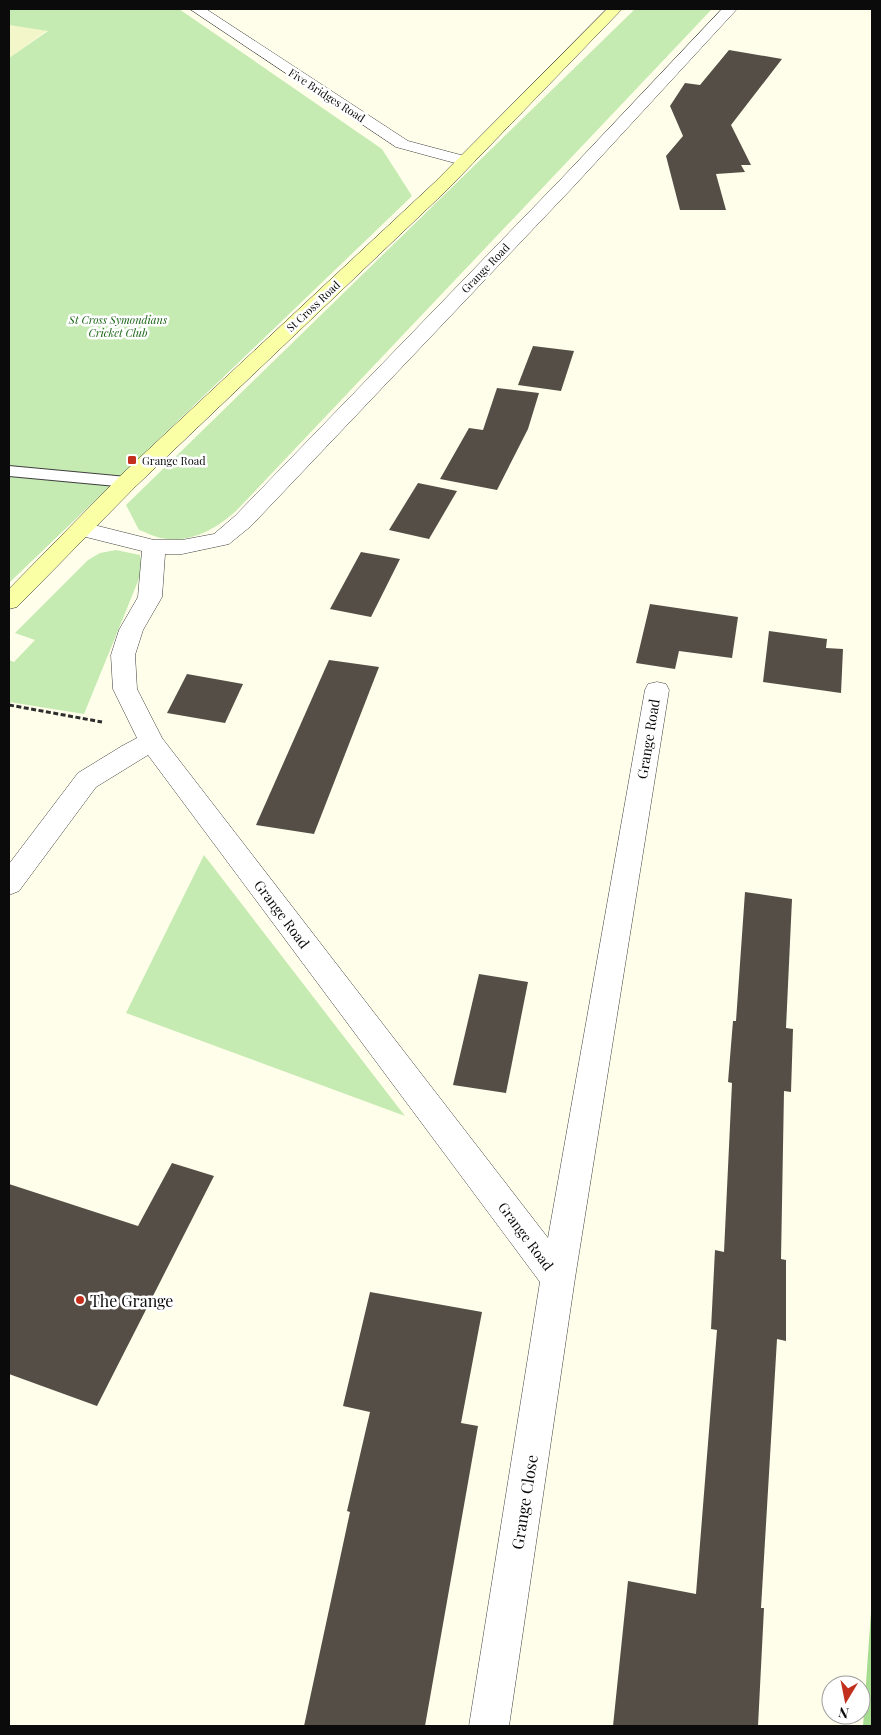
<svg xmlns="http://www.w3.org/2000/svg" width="881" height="1735" viewBox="0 0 881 1735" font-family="'Playfair Display',serif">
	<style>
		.farmland { fill: #f3f6c9 }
		.green { fill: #c6ebb2 }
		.forest { fill: #a6dc90 }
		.building { fill: #544e47 }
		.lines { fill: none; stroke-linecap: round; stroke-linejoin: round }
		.service-casing { stroke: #3e3e3e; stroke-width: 2 }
		.minor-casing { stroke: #3e3e3e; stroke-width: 1 }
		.secondary-casing { stroke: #2d2d2d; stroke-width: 1 }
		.path { stroke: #2d2d2d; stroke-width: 3; stroke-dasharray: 5 2.5; stroke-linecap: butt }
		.service { fill: #fff; fill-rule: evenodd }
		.minor { fill: #fff; fill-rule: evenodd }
		.secondary { fill: #faffa5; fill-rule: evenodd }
		.poi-dot { fill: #c2301d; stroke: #fff; stroke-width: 2 }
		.labels { text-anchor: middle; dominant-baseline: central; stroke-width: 5; stroke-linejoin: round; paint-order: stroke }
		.far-street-label { font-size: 11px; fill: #0b0b0b; stroke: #fff }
		.far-park-label { font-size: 11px; font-style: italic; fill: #1d6619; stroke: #fff }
		.far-poi-label { font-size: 11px; fill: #0b0b0b; stroke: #fff; text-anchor: start }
		.street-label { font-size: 14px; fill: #0b0b0b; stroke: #fff }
		.near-poi-label { font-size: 16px; fill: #0b0b0b; stroke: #fff; text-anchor: start }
		.near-street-label { font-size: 16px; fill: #0b0b0b; stroke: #fff }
	</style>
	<rect width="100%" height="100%" fill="#fffeea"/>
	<path class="farmland" d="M9 25 48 30 9 58Z"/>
	<g class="green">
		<path d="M9 9H179L382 149 412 196 9 583V58L48 31 9 25Z"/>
		<path d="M635 9H712L236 511C216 529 190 544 161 538 154 537 146 532 139 530L126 505Z"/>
		<path d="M116 550 140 555 143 569 84 714 9 702V660L14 662 35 640 15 633 88 560 100 553Z"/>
		<path d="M204 855 405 1116 126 1013Z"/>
	</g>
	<path class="forest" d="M872 1598V1726H863Z"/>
	<g class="building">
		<path d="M729 50 782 59 731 125 751 165H741L745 172 716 174 726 210H680L666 156 683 136 670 106 685 83 700 85Z"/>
		<path d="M533 346 574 351 561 391 518 385Z"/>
		<path d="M497 388 539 393 528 429 497 490 440 479 469 428 483 430Z"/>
		<path d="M418 483 457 491 429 539 389 530Z"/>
		<path d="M361 552 400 559 371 617 330 609Z"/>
		<path d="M650 604 738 617 732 658 679 651 675 669 636 663Z"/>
		<path d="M769 631 827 639 826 648 843 649 841 693 763 682Z"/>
		<path d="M329 660 379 667 314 834 256 825Z"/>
		<path d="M187 674 243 684 225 723 167 713Z"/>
		<path d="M745 892 792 899 786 1028 793 1029 791 1092 784 1091 781 1259 786 1260V1341L777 1339 761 1608H764L758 1726H613L628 1581 696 1594 717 1330 711 1329 715 1250 724 1252 732 1083 728 1082 733 1021H736Z"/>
		<path d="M479 974 528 982 506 1093 453 1085Z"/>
		<path d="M172 1163 214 1176 97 1406 9 1374V1184L138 1226Z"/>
		<path d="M370 1292 482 1312 461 1423 478 1426 425 1726H304L350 1512 347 1511 370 1412 343 1406Z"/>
	</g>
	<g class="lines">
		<g class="service-casing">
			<path id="service" d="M9 466 127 477 133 478 136 482 133 486 127 487 9 476Z"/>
		</g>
		<g class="minor-casing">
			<g id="minor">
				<path d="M190 9H206L408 141 472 158 474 161 472 164 466 166 396 147Z"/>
				<path d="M722 9H737L574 186 251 526 229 544 182 554H165L162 597 143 630 135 655 137 689 162 738 548 1238 645 690 648 684 657 682 666 684 669 690 575 1278 509 1726H469L540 1282 148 755 96 787 19 891 9 895V864L78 773 122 746 137 738 113 689 111 655 119 630 138 597 142 551 74 534 71 529 74 524 82 522 154 540H182L214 534 235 516 562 178Z"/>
			</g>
		</g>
		<g class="secondary-casing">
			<path id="secondary" d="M607 9H622L447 190 135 487 17 607 9 609V589L119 477 435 182Z"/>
		</g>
		<path class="path" d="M9 705 102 722"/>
		<use href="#service" class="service"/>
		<use href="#minor" class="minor"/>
		<use href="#secondary" class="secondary"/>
	</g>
	<g class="poi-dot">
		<rect x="127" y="455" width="10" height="10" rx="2.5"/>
		<circle cx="80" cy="1300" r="5"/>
	</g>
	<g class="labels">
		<g class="far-street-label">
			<text transform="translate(327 95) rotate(33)">Five Bridges Road</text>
			<text transform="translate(485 268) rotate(-46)">Grange Road</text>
			<text transform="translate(313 306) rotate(-43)">St Cross Road</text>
		</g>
		<g class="far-park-label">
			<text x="118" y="319">St Cross Symondians<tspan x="118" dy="13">Cricket Club</tspan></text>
		</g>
		<g class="far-poi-label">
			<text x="142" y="460">Grange Road</text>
		</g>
		<g class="street-label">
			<text transform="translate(648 739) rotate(-81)">Grange Road</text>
			<text transform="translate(282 914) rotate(53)">Grange Road</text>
			<text transform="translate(526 1236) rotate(53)">Grange Road</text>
		</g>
		<g class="near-poi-label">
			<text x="90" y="1300">The Grange</text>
		</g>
		<g class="near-street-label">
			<text transform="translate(524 1502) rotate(-81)">Grange Close</text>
		</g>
	</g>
	<rect width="881" height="1735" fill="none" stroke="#0b0b0b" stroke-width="20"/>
	<g transform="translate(846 1700) rotate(190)"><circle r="24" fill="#ffffff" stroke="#9d9d9d"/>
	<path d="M0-4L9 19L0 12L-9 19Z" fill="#c2301d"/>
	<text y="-8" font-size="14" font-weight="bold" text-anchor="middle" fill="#0b0b0b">N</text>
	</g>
</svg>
